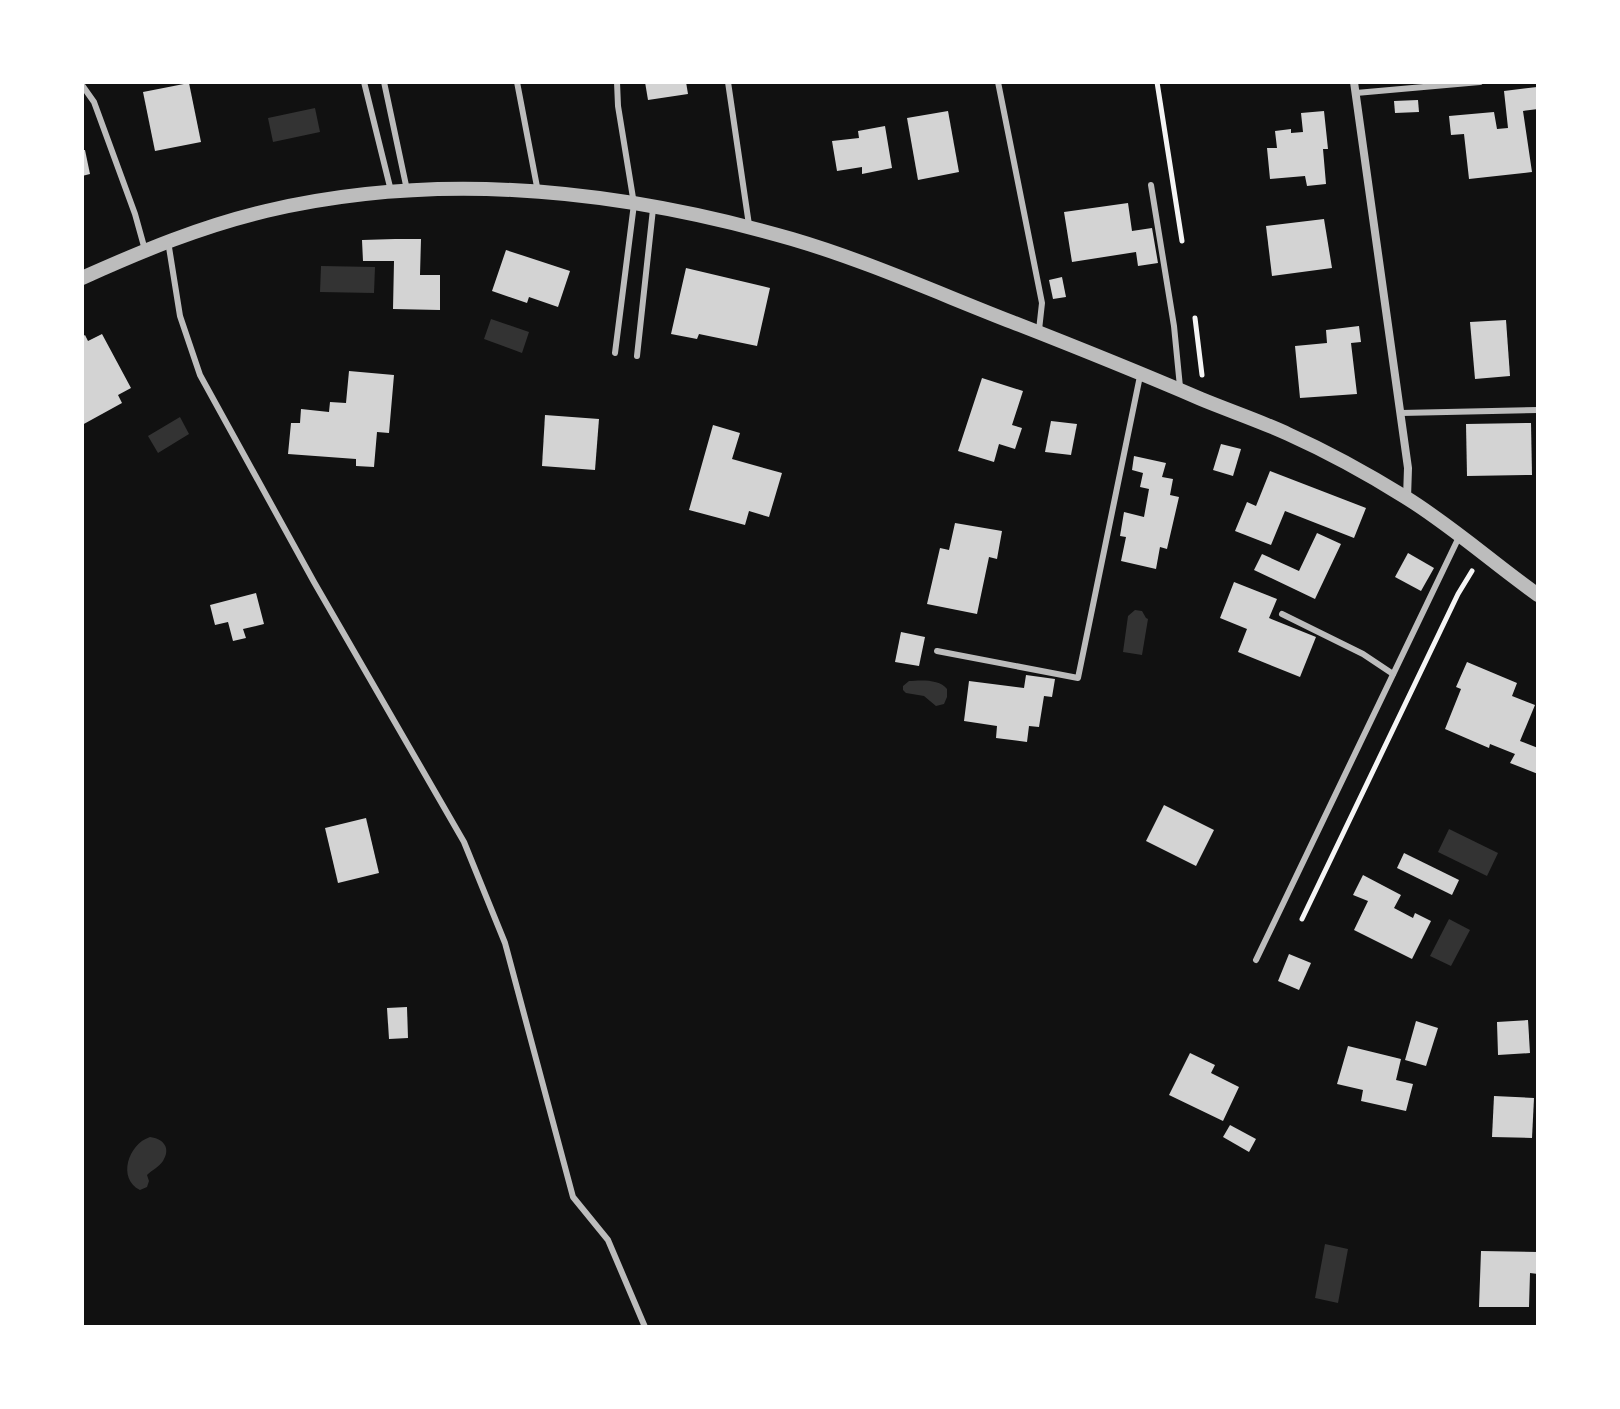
<svg xmlns="http://www.w3.org/2000/svg" width="1620" height="1409" viewBox="0 0 1620 1409" font-family="'Archivo Narrow',sans-serif">
	<style>
		.water { fill: #333 }
		.building { fill: #d3d3d3 }
		.lines { fill: none; stroke-linecap: round; stroke-linejoin: round }
		.path { stroke: #f5f5f5; stroke-width: 5 }
		.service { stroke: #bcbcbc; stroke-width: 6 }
		.minor { stroke: #bcbcbc; stroke-width: 8 }
		.tertiary { stroke: #bcbcbc; stroke-width: 14 }
	</style>
	<rect width="100%" height="100%" fill="#111"/>
	<g class="water">
		<path d="M315 108 320 132 273 142 268 118Z"/>
		<path d="M321 266 375 267 374 293 320 292Z"/>
		<path d="M491 319 529 332 522 353 484 339Z"/>
		<path d="M180 417 189 434 158 453 148 436Z"/>
		<path d="M1135 610 1142 611 1146 618 1148 619 1142 655 1123 652 1128 616Z"/>
		<path d="M909 681C921 680 940 679 947 689V697L944 704 936 706 924 696 906 693 903 690V686Z"/>
		<path d="M1449 829 1498 853 1487 876 1438 852Z"/>
		<path d="M1449 919 1470 930 1451 966 1430 956Z"/>
		<path d="M150 1137C164 1139 171 1148 163 1161 159 1167 152 1170 147 1175L149 1181 147 1187 140 1190C117 1179 128 1144 150 1137Z"/>
		<path d="M1325 1244 1348 1249 1338 1303 1315 1298Z"/>
	</g>
	<g class="building">
		<path d="M645 82H686L688 94 648 100Z"/>
		<path d="M189 83 201 142 155 151 143 92Z"/>
		<path d="M1537 87 1538 109 1523 111 1532 172 1469 179 1464 134 1451 135 1449 116 1494 112 1497 129 1508 128 1504 91Z"/>
		<path d="M1418 100 1419 112 1395 113 1394 101Z"/>
		<path d="M948 111 959 172 918 180 907 118Z"/>
		<path d="M1324 111 1328 149H1323L1326 184 1307 186 1305 176 1270 179 1267 148H1277L1275 131 1291 129V133L1303 132 1301 113Z"/>
		<path d="M885 126 892 168 862 174V167L837 171 832 141 859 138 858 131Z"/>
		<path d="M82 150H85L90 174 82 176Z"/>
		<path d="M1128 203 1132 231 1152 228 1158 263 1138 266 1136 252 1072 262 1064 212Z"/>
		<path d="M1324 219 1332 268 1272 276 1266 226Z"/>
		<path d="M395 239H421L420 275H440V310L393 309 394 261H363L362 240Z"/>
		<path d="M506 250 570 271 558 307 529 297 527 303 492 291Z"/>
		<path d="M686 268 770 288 757 346 699 334 697 339 671 334Z"/>
		<path d="M1062 277 1066 297 1053 299 1049 280Z"/>
		<path d="M1506 320 1510 376 1475 379 1470 322Z"/>
		<path d="M1359 326 1361 342 1351 343 1357 394 1300 398 1295 346 1327 343 1326 330Z"/>
		<path d="M102 334 131 388 118 395 122 403 82 425V337L85 335 88 341Z"/>
		<path d="M349 371 394 375 389 433 377 432 374 467 356 466V459L288 454 291 423H300L301 409 329 412 330 402 346 403Z"/>
		<path d="M982 378 1023 391 1012 425 1022 428 1015 449 999 444 994 462 958 451Z"/>
		<path d="M545 415 599 419 595 470 542 466Z"/>
		<path d="M1051 421 1077 424 1071 455 1045 452Z"/>
		<path d="M1531 423 1532 475 1467 476 1466 424Z"/>
		<path d="M713 425 740 433 732 459 782 473 769 517 749 511 745 525 689 510Z"/>
		<path d="M1221 444 1241 449 1233 476 1213 470Z"/>
		<path d="M1134 456 1166 463 1162 477 1173 479 1170 495 1179 497 1167 549 1160 547 1156 569 1121 561 1126 537 1120 536 1124 512 1144 517 1149 489 1140 487 1143 473 1132 470Z"/>
		<path d="M1270 471 1366 508 1354 538 1285 511 1271 545 1235 531 1247 502 1256 506Z"/>
		<path d="M955 523 1002 531 997 559 989 557 977 614 927 604 940 548 949 550Z"/>
		<path d="M1317 533 1341 544 1315 599 1254 570 1262 554 1299 571Z"/>
		<path d="M1408 553 1434 568 1421 591 1395 577Z"/>
		<path d="M1234 582 1277 599 1269 618 1316 637 1300 677 1238 652 1247 629 1220 618Z"/>
		<path d="M256 593 264 624 243 629 246 638 233 641 228 622 215 625 210 605Z"/>
		<path d="M901 632 925 637 919 666 895 662Z"/>
		<path d="M1467 662 1517 683 1512 696 1535 705 1520 741 1538 748V774L1510 763 1515 754 1490 744 1489 748 1445 729 1461 689 1456 687Z"/>
		<path d="M1026 675 1055 679 1052 697 1044 696 1039 727 1029 726 1027 742 996 738 997 726 964 721 969 681 1024 688Z"/>
		<path d="M1164 805 1214 830 1196 866 1146 841Z"/>
		<path d="M366 818 379 873 338 883 325 828Z"/>
		<path d="M1404 853 1459 880 1452 895 1397 868Z"/>
		<path d="M1363 875 1401 895 1394 908 1413 918 1415 913 1431 921 1412 959 1354 930 1368 901 1353 895Z"/>
		<path d="M1289 954 1311 963 1299 990 1278 981Z"/>
		<path d="M407 1007 408 1038 389 1039 387 1008Z"/>
		<path d="M1528 1020 1530 1053 1498 1055 1497 1022Z"/>
		<path d="M1416 1021 1438 1028 1426 1066 1405 1060Z"/>
		<path d="M1348 1046 1401 1059 1396 1080 1413 1084 1406 1111 1361 1101 1363 1090 1337 1084Z"/>
		<path d="M1190 1053 1215 1065 1211 1073 1239 1087 1223 1121 1169 1095Z"/>
		<path d="M1494 1096 1534 1098 1532 1138 1492 1137Z"/>
		<path d="M1230 1125 1256 1139 1249 1152 1223 1137Z"/>
		<path d="M1481 1251 1538 1252V1274L1530 1273 1529 1307H1479Z"/>
	</g>
	<g class="lines">
		<g class="path">
			<path d="M1157 82 1182 241"/>
			<path d="M1195 318 1202 375"/>
			<path d="M1302 919 1458 594 1472 571"/>
		</g>
		<g class="service">
			<path d="M364 82 391 191"/>
			<path d="M384 82 407 190"/>
			<path d="M517 82 538 192"/>
			<path d="M728 82 749 225"/>
			<path d="M998 82 1042 303 1039 330"/>
			<path d="M82 85 94 102 135 214 145 250"/>
			<path d="M1356 93 1480 82"/>
			<path d="M1151 185 1174 326 1180 387"/>
			<path d="M168 241 180 316 200 375 314 582 464 842 505 943 573 1197 608 1240 645 1327"/>
			<path d="M615 353 634 204 618 106 617 82"/>
			<path d="M637 356 653 209"/>
			<path d="M1401 413 1538 410"/>
			<path d="M1282 614 1363 654 1393 674"/>
			<path d="M937 651 1078 678 1140 376"/>
			<path d="M1256 960 1459 537"/>
		</g>
		<path class="minor" d="M1354 82 1408 468 1407 498"/>
		<path class="tertiary" d="M82 278C142 251 202 226 266 211 440 170 622 190 792 239 867 261 940 294 1012 322 1076 347 1138 372 1201 399 1230 411 1260 421 1288 434 1328 452 1368 474 1405 497 1452 526 1493 563 1538 595"/>
	</g>
	<rect width="1620" height="1409" fill="none" stroke="#ffffff" stroke-width="168"/>
</svg>
